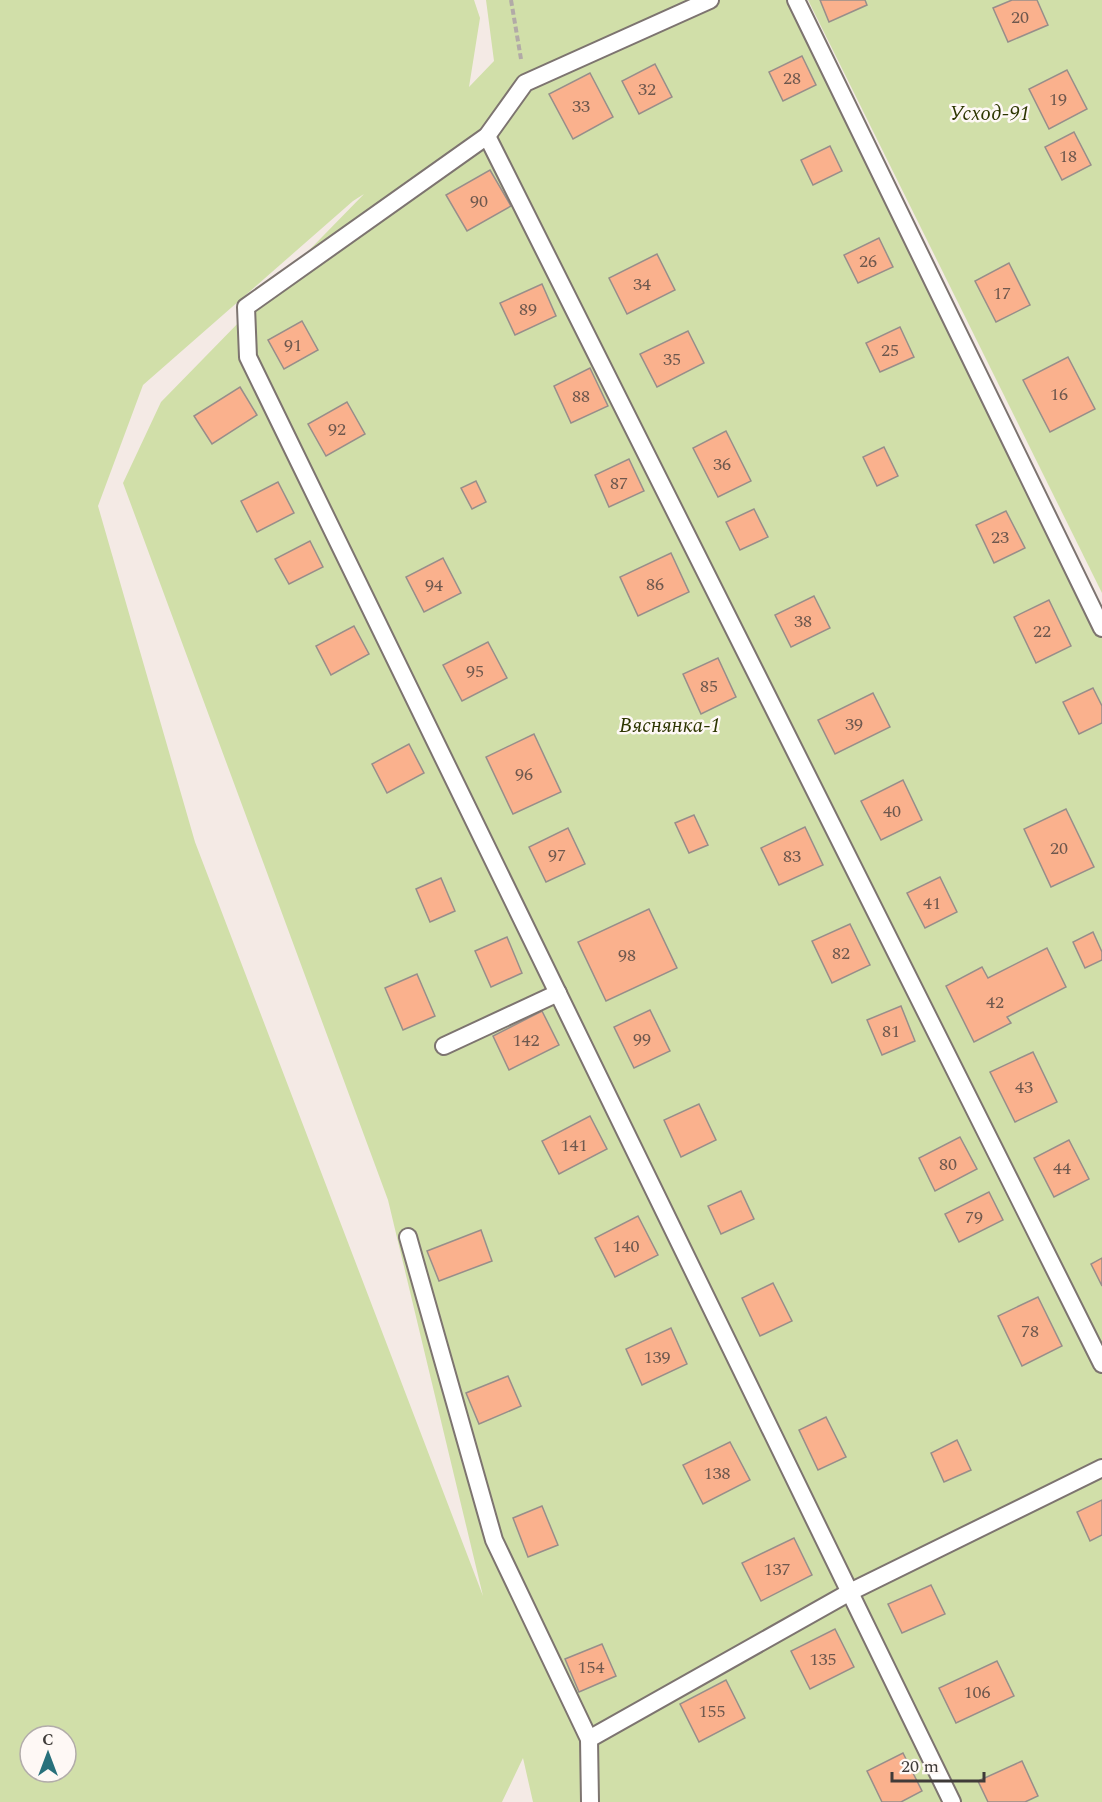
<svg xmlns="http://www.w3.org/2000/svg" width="1102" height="1802" viewBox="0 0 1102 1802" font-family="Spectral,serif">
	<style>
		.green { fill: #d1dfa9; fill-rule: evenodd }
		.building { fill: #fab18d; stroke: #978e8a; stroke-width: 1.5 }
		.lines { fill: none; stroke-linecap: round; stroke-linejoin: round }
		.service-casing { stroke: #7d7470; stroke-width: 20 }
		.path { stroke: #b2aaa7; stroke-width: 4; stroke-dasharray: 6 3; stroke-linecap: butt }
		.service { stroke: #fff; stroke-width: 16 }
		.labels { text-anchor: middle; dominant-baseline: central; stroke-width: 5; stroke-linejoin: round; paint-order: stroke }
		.number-label { font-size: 18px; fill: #6e584e }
		.park-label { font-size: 21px; font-style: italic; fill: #2d3600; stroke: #fef8f5 }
	</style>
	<rect width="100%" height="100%" fill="#f4eae5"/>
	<g class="green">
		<path d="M0 0H474L480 18 469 87 494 61 486 0H788L1102 632V1802H533L523 1758 502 1802H0ZM364 194 161 402 123 483 388 1200 483 1596 195 842 98 506 143 385 353 201ZM30 1736H66V1772H30Z"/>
		<path d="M808 0H1102V593Z"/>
	</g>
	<g class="building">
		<path d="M820 0H865L867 5 829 22Z"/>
		<path d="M1012 0H1037L1048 25 1008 42 993 8Z"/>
		<path d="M802 56 816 85 783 101 769 72Z"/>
		<path d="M655 64 672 97 639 114 622 81Z"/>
		<path d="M1067 70 1087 109 1049 129 1029 89Z"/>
		<path d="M590 73 613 117 573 139 549 94Z"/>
		<path d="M1074 132 1091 165 1062 180 1045 147Z"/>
		<path d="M830 146 842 171 813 185 801 160Z"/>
		<path d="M490 170 511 206 467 231 446 195Z"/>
		<path d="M879 238 893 267 858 283 844 255Z"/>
		<path d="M657 254 675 290 627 314 609 278Z"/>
		<path d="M1009 263 1030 305 996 322 975 281Z"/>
		<path d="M542 284 556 316 515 335 500 303Z"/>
		<path d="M302 321 318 350 284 369 268 340Z"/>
		<path d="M900 327 914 357 880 372 866 343Z"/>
		<path d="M688 331 704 363 657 387 640 354Z"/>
		<path d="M1068 357 1095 409 1050 432 1023 380Z"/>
		<path d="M590 368 608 406 571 423 554 386Z"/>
		<path d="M240 387 257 415 212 444 194 416Z"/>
		<path d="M347 402 365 434 326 456 308 424Z"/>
		<path d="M726 431 751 481 718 497 693 448Z"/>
		<path d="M884 447 898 476 877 486 863 457Z"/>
		<path d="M629 459 644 491 609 507 595 475Z"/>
		<path d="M476 481 486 502 472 509 461 488Z"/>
		<path d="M278 482 294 513 257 532 241 501Z"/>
		<path d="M754 509 768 537 740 550 726 522Z"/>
		<path d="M1006 511 1025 548 994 563 976 525Z"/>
		<path d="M310 541 323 567 289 584 275 559Z"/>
		<path d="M671 553 689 592 638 616 620 577Z"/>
		<path d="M443 558 461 593 424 612 406 577Z"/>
		<path d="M814 596 830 628 791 647 775 615Z"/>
		<path d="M1049 600 1071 646 1036 663 1014 617Z"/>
		<path d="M354 626 369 654 331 675 316 646Z"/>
		<path d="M488 642 507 678 462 701 443 665Z"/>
		<path d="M718 658 736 697 701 714 683 674Z"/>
		<path d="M1093 688 1102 706V723L1079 734 1063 702Z"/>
		<path d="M873 693 890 727 835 754 818 720Z"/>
		<path d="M534 734 561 792 513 814 486 757Z"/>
		<path d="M409 744 424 773 387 793 372 764Z"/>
		<path d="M903 780 922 820 881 840 861 801Z"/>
		<path d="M1066 809 1094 867 1051 887 1024 829Z"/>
		<path d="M694 815 708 845 689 853 675 823Z"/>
		<path d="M805 827 823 865 779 885 761 848Z"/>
		<path d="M568 828 585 864 546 882 529 847Z"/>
		<path d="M940 877 957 912 925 928 907 893Z"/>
		<path d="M441 878 455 911 430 922 416 889Z"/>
		<path d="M649 909 677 968 606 1001 578 942Z"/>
		<path d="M850 924 870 965 832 983 812 941Z"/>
		<path d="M1093 932 1102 952V960L1085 968 1073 942Z"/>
		<path d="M507 937 522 973 491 987 475 951Z"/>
		<path d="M1047 948 1066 987 1007 1017 1011 1023 974 1042 946 986 982 967 988 978Z"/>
		<path d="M417 974 435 1016 403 1030 385 988Z"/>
		<path d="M901 1006 915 1041 882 1055 867 1020Z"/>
		<path d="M650 1010 670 1051 634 1068 614 1027Z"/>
		<path d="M542 1011 559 1045 509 1070 493 1036Z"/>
		<path d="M1033 1052 1057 1102 1015 1122 990 1072Z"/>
		<path d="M699 1104 716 1140 681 1157 664 1120Z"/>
		<path d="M590 1116 607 1149 559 1174 542 1141Z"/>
		<path d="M960 1137 977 1169 935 1191 919 1158Z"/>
		<path d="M1069 1140 1089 1179 1054 1197 1034 1158Z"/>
		<path d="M741 1191 754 1219 721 1234 708 1206Z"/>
		<path d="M989 1192 1003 1220 959 1242 945 1214Z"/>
		<path d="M638 1216 658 1255 615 1277 595 1238Z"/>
		<path d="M481 1230 492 1261 439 1281 427 1251Z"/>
		<path d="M1102 1258V1286L1091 1264Z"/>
		<path d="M773 1283 792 1321 760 1336 742 1298Z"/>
		<path d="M1038 1297 1062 1346 1022 1366 998 1316Z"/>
		<path d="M671 1328 687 1364 642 1385 626 1349Z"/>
		<path d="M508 1376 521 1406 479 1424 466 1393Z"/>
		<path d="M826 1417 846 1457 818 1470 799 1430Z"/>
		<path d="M957 1440 971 1470 944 1482 931 1453Z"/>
		<path d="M730 1442 750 1480 703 1504 683 1465Z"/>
		<path d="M1102 1500V1535L1090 1541 1077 1512Z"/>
		<path d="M542 1506 558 1545 528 1557 513 1518Z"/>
		<path d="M794 1538 812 1575 761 1601 742 1563Z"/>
		<path d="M931 1585 945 1614 902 1633 888 1604Z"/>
		<path d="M835 1629 854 1667 810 1689 791 1651Z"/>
		<path d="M602 1644 616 1676 579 1692 565 1659Z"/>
		<path d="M997 1661 1014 1696 956 1723 939 1688Z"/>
		<path d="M726 1680 745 1718 699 1742 680 1704Z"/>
		<path d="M903 1753 922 1791 901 1802H882L867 1771Z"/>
		<path d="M1022 1761 1038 1796 1025 1802H988L978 1781Z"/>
	</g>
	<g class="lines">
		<g class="service-casing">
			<g id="service">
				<path d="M710 0 525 83 487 136 246 307 248 357 952 1802"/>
				<path d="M796 0 1102 628"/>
				<path d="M487 136 1102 1364"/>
				<path d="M444 1046 558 993"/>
				<path d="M408 1237 494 1540 589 1739"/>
				<path d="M590 1802 589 1739 850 1592 1102 1468"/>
			</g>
		</g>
		<path class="path" d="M511 0 521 59"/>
		<use href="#service" class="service"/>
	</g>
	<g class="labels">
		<g class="number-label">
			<text x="1020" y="17">20</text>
			<text x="792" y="78">28</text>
			<text x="647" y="89">32</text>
			<text x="1058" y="99">19</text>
			<text x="581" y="106">33</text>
			<text x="1068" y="156">18</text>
			<text x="479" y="201">90</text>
			<text x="868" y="261">26</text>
			<text x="642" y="284">34</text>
			<text x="1002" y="293">17</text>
			<text x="528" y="309">89</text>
			<text x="293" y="345">91</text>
			<text x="890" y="350">25</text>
			<text x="672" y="359">35</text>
			<text x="1059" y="394">16</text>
			<text x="581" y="396">88</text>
			<text x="337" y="429">92</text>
			<text x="722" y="464">36</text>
			<text x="619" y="483">87</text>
			<text x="1000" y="537">23</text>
			<text x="655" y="584">86</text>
			<text x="434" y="585">94</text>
			<text x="803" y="621">38</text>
			<text x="1042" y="631">22</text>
			<text x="475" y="671">95</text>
			<text x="709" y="686">85</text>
			<text x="854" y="724">39</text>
			<text x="524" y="774">96</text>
			<text x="892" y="811">40</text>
			<text x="1059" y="848">20</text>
			<text x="557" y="855">97</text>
			<text x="792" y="856">83</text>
			<text x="932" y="903">41</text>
			<text x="841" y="953">82</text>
			<text x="627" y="955">98</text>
			<text x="995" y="1002">42</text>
			<text x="891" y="1031">81</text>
			<text x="642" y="1039">99</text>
			<text x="526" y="1040">142</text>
			<text x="1024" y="1087">43</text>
			<text x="574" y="1145">141</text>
			<text x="948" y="1164">80</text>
			<text x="1062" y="1168">44</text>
			<text x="974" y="1217">79</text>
			<text x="626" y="1246">140</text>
			<text x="1030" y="1331">78</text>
			<text x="657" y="1357">139</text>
			<text x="717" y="1473">138</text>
			<text x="777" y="1569">137</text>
			<text x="823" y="1659">135</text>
			<text x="591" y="1667">154</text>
			<text x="977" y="1692">106</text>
			<text x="712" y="1711">155</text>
		</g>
		<g class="park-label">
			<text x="990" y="114">Усход-91</text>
			<text x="670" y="726">Вяснянка-1</text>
		</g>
	</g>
	<g transform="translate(48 1754)"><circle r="28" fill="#fef8f5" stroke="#b2acaa" stroke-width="1.5"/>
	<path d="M0-4.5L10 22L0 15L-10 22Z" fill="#28707b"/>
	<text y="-9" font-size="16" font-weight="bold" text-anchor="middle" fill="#3f3b39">С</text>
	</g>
	<path d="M892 1772v9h92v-9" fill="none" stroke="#3f3b39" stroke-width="3"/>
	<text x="901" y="1772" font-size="18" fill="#3f3b39" stroke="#fef8f5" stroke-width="4.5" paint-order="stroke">20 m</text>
</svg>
